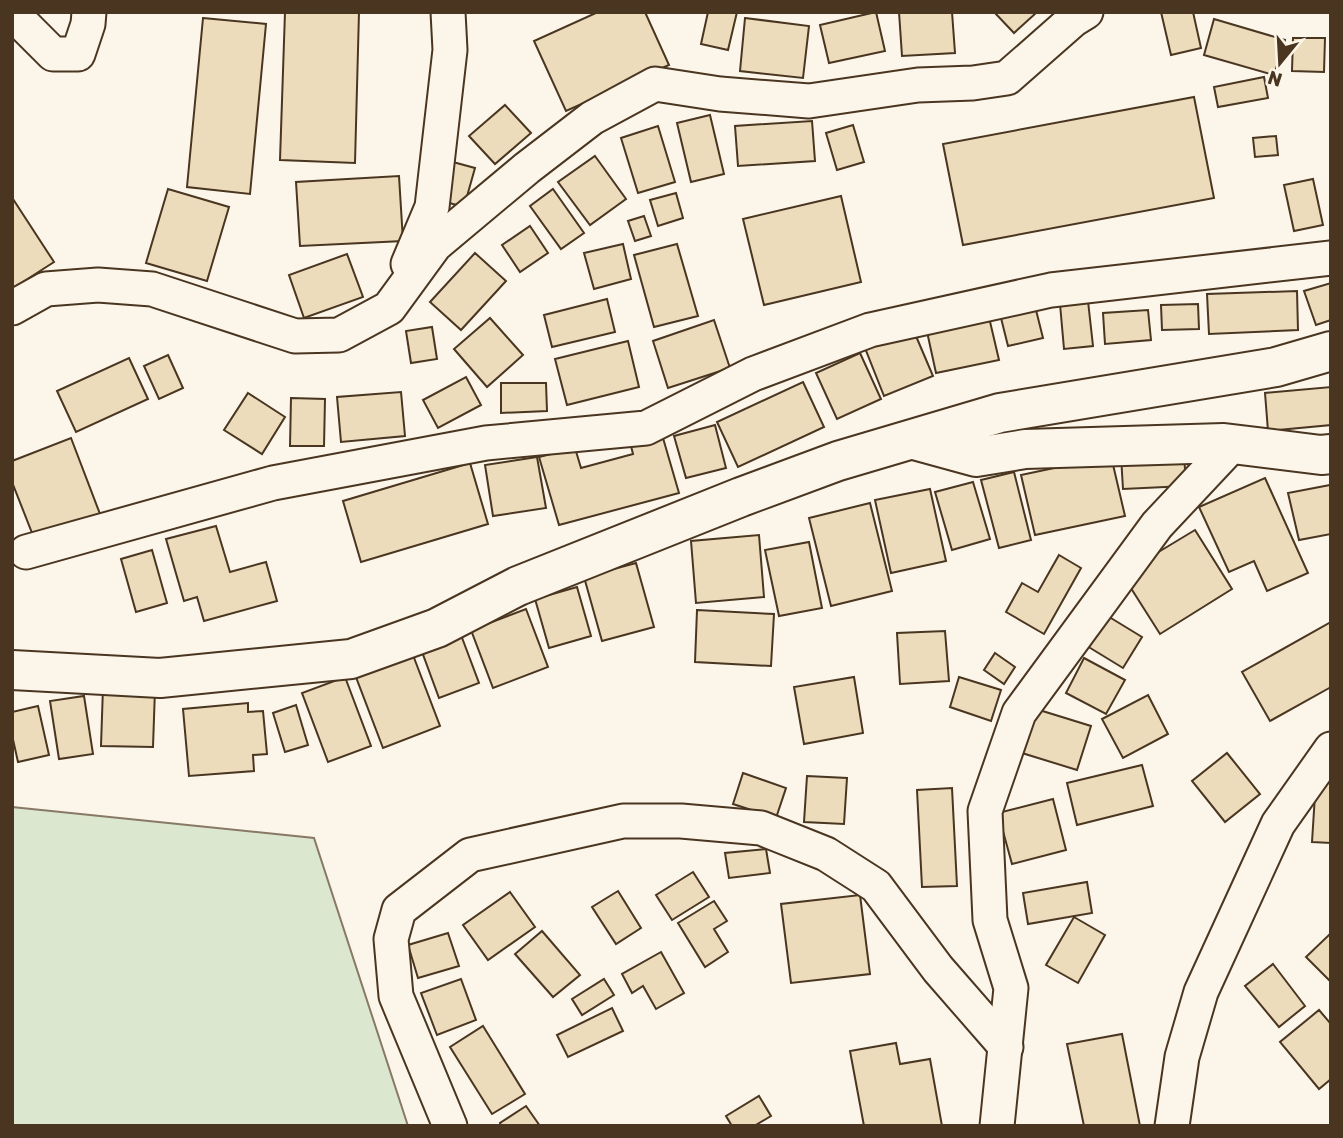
<svg xmlns="http://www.w3.org/2000/svg" width="1343" height="1138" viewBox="0 0 1343 1138" font-family="Rubik,sans-serif">
	<style>
		.green { fill: #dce7d0; stroke: #887966; stroke-width: 2 }
		.building { fill: #ecdcbc; stroke: #4a3520; stroke-width: 2 }
		.lines { fill: none; stroke-linecap: round; stroke-linejoin: round }
		.street-casing { stroke: #4a3520; stroke-width: 37 }
		.secondary-casing { stroke: #4a3520; stroke-width: 42 }
		.primary-casing { stroke: #4a3520; stroke-width: 42 }
		.street { stroke: #fbf6e9; stroke-width: 33 }
		.secondary { stroke: #fbf6e9; stroke-width: 38 }
		.primary { stroke: #fbf6e9; stroke-width: 38 }
	</style>
	<rect width="100%" height="100%" fill="#fbf6e9"/>
	<path class="green" d="M12 807 314 838 408 1126H12Z"/>
	<g class="building">
		<path d="M285 12H359L355 163 280 160Z"/>
		<path d="M598 12H645L669 65 566 111 534 41Z"/>
		<path d="M708 12H737L728 50 701 44Z"/>
		<path d="M876 12 885 51 829 63 820 25Z"/>
		<path d="M899 12H952L955 53 902 56Z"/>
		<path d="M994 12H1035L1036 13 1014 33Z"/>
		<path d="M1161 12H1193L1201 48 1171 55Z"/>
		<path d="M203 18 266 24 250 194 187 187Z"/>
		<path d="M745 18 809 26 803 78 740 71Z"/>
		<path d="M1214 19 1285 40 1274 75 1204 55Z"/>
		<path d="M1293 38H1325L1324 72 1292 71Z"/>
		<path d="M1264 77 1268 98 1218 107 1214 87Z"/>
		<path d="M1194 97 1214 198 963 245 943 144Z"/>
		<path d="M505 105 531 133 495 164 469 136Z"/>
		<path d="M710 115 724 174 691 182 677 123Z"/>
		<path d="M812 121 815 161 738 166 735 126Z"/>
		<path d="M853 125 864 162 837 170 826 133Z"/>
		<path d="M658 126 675 182 638 193 621 138Z"/>
		<path d="M1276 136 1278 155 1255 157 1253 138Z"/>
		<path d="M595 156 626 199 590 225 558 182Z"/>
		<path d="M453 162 475 168 464 207 442 201Z"/>
		<path d="M399 176 403 241 300 246 296 182Z"/>
		<path d="M1313 179 1323 225 1294 231 1284 185Z"/>
		<path d="M168 189 229 207 207 281 146 263Z"/>
		<path d="M553 189 584 233 561 249 530 206Z"/>
		<path d="M676 193 683 218 658 226 650 200Z"/>
		<path d="M841 196 861 282 764 305 743 219Z"/>
		<path d="M13 199 54 262 12 289V200Z"/>
		<path d="M644 216 651 236 635 241 628 221Z"/>
		<path d="M530 226 548 253 520 272 502 245Z"/>
		<path d="M623 244 631 279 594 289 584 253Z"/>
		<path d="M677 244 698 316 654 327 634 255Z"/>
		<path d="M475 253 506 281 461 330 430 302Z"/>
		<path d="M347 254 363 297 304 318 289 275Z"/>
		<path d="M1331 283V320L1316 325 1304 291Z"/>
		<path d="M1297 291 1298 330 1209 334 1207 294Z"/>
		<path d="M607 299 615 332 552 347 544 315Z"/>
		<path d="M1088 301 1093 346 1064 349 1060 304Z"/>
		<path d="M1198 304 1199 329 1162 330 1161 305Z"/>
		<path d="M1035 306 1043 338 1008 346 1000 314Z"/>
		<path d="M1148 310 1151 340 1105 344 1103 313Z"/>
		<path d="M988 313 999 360 936 373 926 327Z"/>
		<path d="M490 318 523 355 487 387 454 349Z"/>
		<path d="M714 320 730 368 668 388 653 341Z"/>
		<path d="M432 327 437 359 411 363 406 331Z"/>
		<path d="M913 329 933 376 884 396 865 348Z"/>
		<path d="M628 341 639 387 567 405 555 359Z"/>
		<path d="M860 353 881 399 837 419 816 373Z"/>
		<path d="M168 355 183 388 159 399 144 366Z"/>
		<path d="M129 358 148 399 76 432 57 391Z"/>
		<path d="M466 377 481 405 438 428 423 400Z"/>
		<path d="M803 382 824 427 738 467 717 422Z"/>
		<path d="M501 383H546L547 411 501 413Z"/>
		<path d="M1331 387V425L1268 431 1265 393Z"/>
		<path d="M401 392 405 436 341 442 337 397Z"/>
		<path d="M248 393 285 417 262 454 224 430Z"/>
		<path d="M291 398 325 399 324 446H290Z"/>
		<path d="M715 425 726 468 686 478 674 436Z"/>
		<path d="M71 438 100 514 34 538 12 482V461Z"/>
		<path d="M663 438 679 493 559 525 539 457 575 448 581 468 633 454 631 446Z"/>
		<path d="M1184 453 1186 486 1123 489 1121 456Z"/>
		<path d="M1111 456 1125 516 1035 535 1021 475Z"/>
		<path d="M537 457 546 508 493 516 485 465Z"/>
		<path d="M470 463 488 524 361 562 343 501Z"/>
		<path d="M1014 472 1031 540 999 548 981 480Z"/>
		<path d="M1265 478 1308 573 1267 591 1254 561 1229 572 1199 507Z"/>
		<path d="M973 482 990 539 952 550 935 492Z"/>
		<path d="M1330 485 1331 534 1299 540 1288 493Z"/>
		<path d="M930 489 946 561 891 573 875 500Z"/>
		<path d="M870 503 892 591 831 606 809 518Z"/>
		<path d="M216 526 230 572 266 562 277 601 204 621 197 597 184 601 166 539Z"/>
		<path d="M1195 530 1232 589 1160 634 1122 574Z"/>
		<path d="M759 535 764 597 696 603 691 541Z"/>
		<path d="M809 542 822 608 779 616 765 550Z"/>
		<path d="M152 550 167 603 136 612 121 559Z"/>
		<path d="M1059 555 1081 568 1044 634 1006 612 1022 583 1038 592Z"/>
		<path d="M636 563 654 627 602 641 584 577Z"/>
		<path d="M577 587 591 636 549 648 535 599Z"/>
		<path d="M526 609 548 667 493 688 471 630Z"/>
		<path d="M697 610 774 614 771 666 695 662Z"/>
		<path d="M1106 615 1142 637 1123 668 1087 646Z"/>
		<path d="M1331 622V687L1270 721 1242 672Z"/>
		<path d="M945 631 949 681 900 684 897 633Z"/>
		<path d="M461 635 479 683 439 698 421 649Z"/>
		<path d="M408 642 440 726 383 748 351 664Z"/>
		<path d="M995 653 1015 667 1004 684 984 670Z"/>
		<path d="M1084 658 1125 680 1106 714 1066 693Z"/>
		<path d="M345 677 371 746 328 762 302 693Z"/>
		<path d="M854 677 863 733 804 744 794 687Z"/>
		<path d="M959 677 1001 690 991 721 950 707Z"/>
		<path d="M103 687 155 689 153 747 101 746Z"/>
		<path d="M1148 695 1168 734 1123 758 1102 719Z"/>
		<path d="M84 696 93 754 59 759 50 701Z"/>
		<path d="M248 703V712L263 711 267 754 253 755 254 771 189 776 183 709Z"/>
		<path d="M296 705 308 745 285 752 273 713Z"/>
		<path d="M38 706 49 755 18 762 12 735V712Z"/>
		<path d="M1036 709 1091 726 1077 770 1022 753Z"/>
		<path d="M1227 753 1260 794 1225 822 1192 781Z"/>
		<path d="M1142 765 1153 806 1077 825 1067 783Z"/>
		<path d="M743 773 786 788 776 818 733 804Z"/>
		<path d="M807 776 847 778 844 824 804 822Z"/>
		<path d="M1316 779 1331 780V843L1312 842Z"/>
		<path d="M952 788 957 886 922 887 917 790Z"/>
		<path d="M1053 799 1066 850 1012 864 998 813Z"/>
		<path d="M766 849 770 873 729 878 725 853Z"/>
		<path d="M693 872 709 897 672 920 656 895Z"/>
		<path d="M1087 882 1092 913 1028 924 1023 893Z"/>
		<path d="M618 891 641 928 616 944 592 907Z"/>
		<path d="M510 892 535 927 488 960 463 925Z"/>
		<path d="M860 895 870 974 791 983 781 904Z"/>
		<path d="M714 901 727 921 714 929 728 952 705 967 678 923Z"/>
		<path d="M1074 917 1105 935 1078 983 1046 965Z"/>
		<path d="M542 931 580 975 553 997 515 954Z"/>
		<path d="M448 933 459 966 418 978 408 945Z"/>
		<path d="M1331 933V982L1306 957Z"/>
		<path d="M661 952 684 993 656 1009 643 986 632 993 622 974Z"/>
		<path d="M1273 964 1305 1006 1279 1027 1245 986Z"/>
		<path d="M461 979 476 1020 437 1035 421 993Z"/>
		<path d="M604 979 614 995 582 1015 572 999Z"/>
		<path d="M612 1008 623 1031 568 1057 557 1035Z"/>
		<path d="M1319 1010 1331 1024V1079L1319 1089 1280 1042Z"/>
		<path d="M483 1026 525 1094 492 1114 450 1047Z"/>
		<path d="M1122 1034 1140 1126H1084L1067 1044Z"/>
		<path d="M896 1043 900 1064 930 1059 942 1126H864L850 1051Z"/>
		<path d="M759 1096 771 1116 754 1126H732L726 1116Z"/>
		<path d="M526 1106 540 1126H501L500 1123Z"/>
	</g>
	<g class="lines">
		<g class="street-casing">
			<g id="street">
				<path d="M12 13 53 54H78L88 24 89 12"/>
				<path d="M408 264 432 207 450 50 448 12"/>
				<path d="M12 308 46 289 98 285 152 289 295 336 339 335 389 308 435 245 527 168 592 118 655 84 720 94 809 101 918 85 973 83 1007 78 1073 20 1086 12"/>
				<path d="M26 552 273 483 486 443 646 428 753 374 870 330 1051 290 1331 258"/>
				<path d="M450 1126 396 996 391 939 399 910 470 855 623 821H681L761 828 826 854 876 886 938 969 1006 1047"/>
				<path d="M997 1126 1011 988 990 920 985 811 1019 713 1157 525 1233 444"/>
				<path d="M1172 1126 1182 1057 1201 992 1278 824 1331 749"/>
			</g>
		</g>
		<g class="secondary-casing">
			<path id="secondary" d="M914 440 976 457 1025 449 1224 443 1321 455 1331 454"/>
		</g>
		<g class="primary-casing">
			<path id="primary" d="M12 670 160 678 351 659 437 628 518 586 741 497 838 461 1000 413 1276 367 1331 351"/>
		</g>
		<use href="#street" class="street"/>
		<use href="#secondary" class="secondary"/>
		<use href="#primary" class="primary"/>
	</g>
	<rect width="1343" height="1138" fill="none" stroke="#4a3520" stroke-width="28"/>
	<g transform="translate(1280 63) rotate(198)" stroke="#fbf6e9" stroke-width="5" paint-order="stroke">
	<path d="M0-5L12 26L0 18L-12 26Z" fill="#4a3520"/>
	<text y="-10" font-size="19" font-weight="bold" text-anchor="middle" fill="#4a3520">N</text>
	</g>
</svg>
